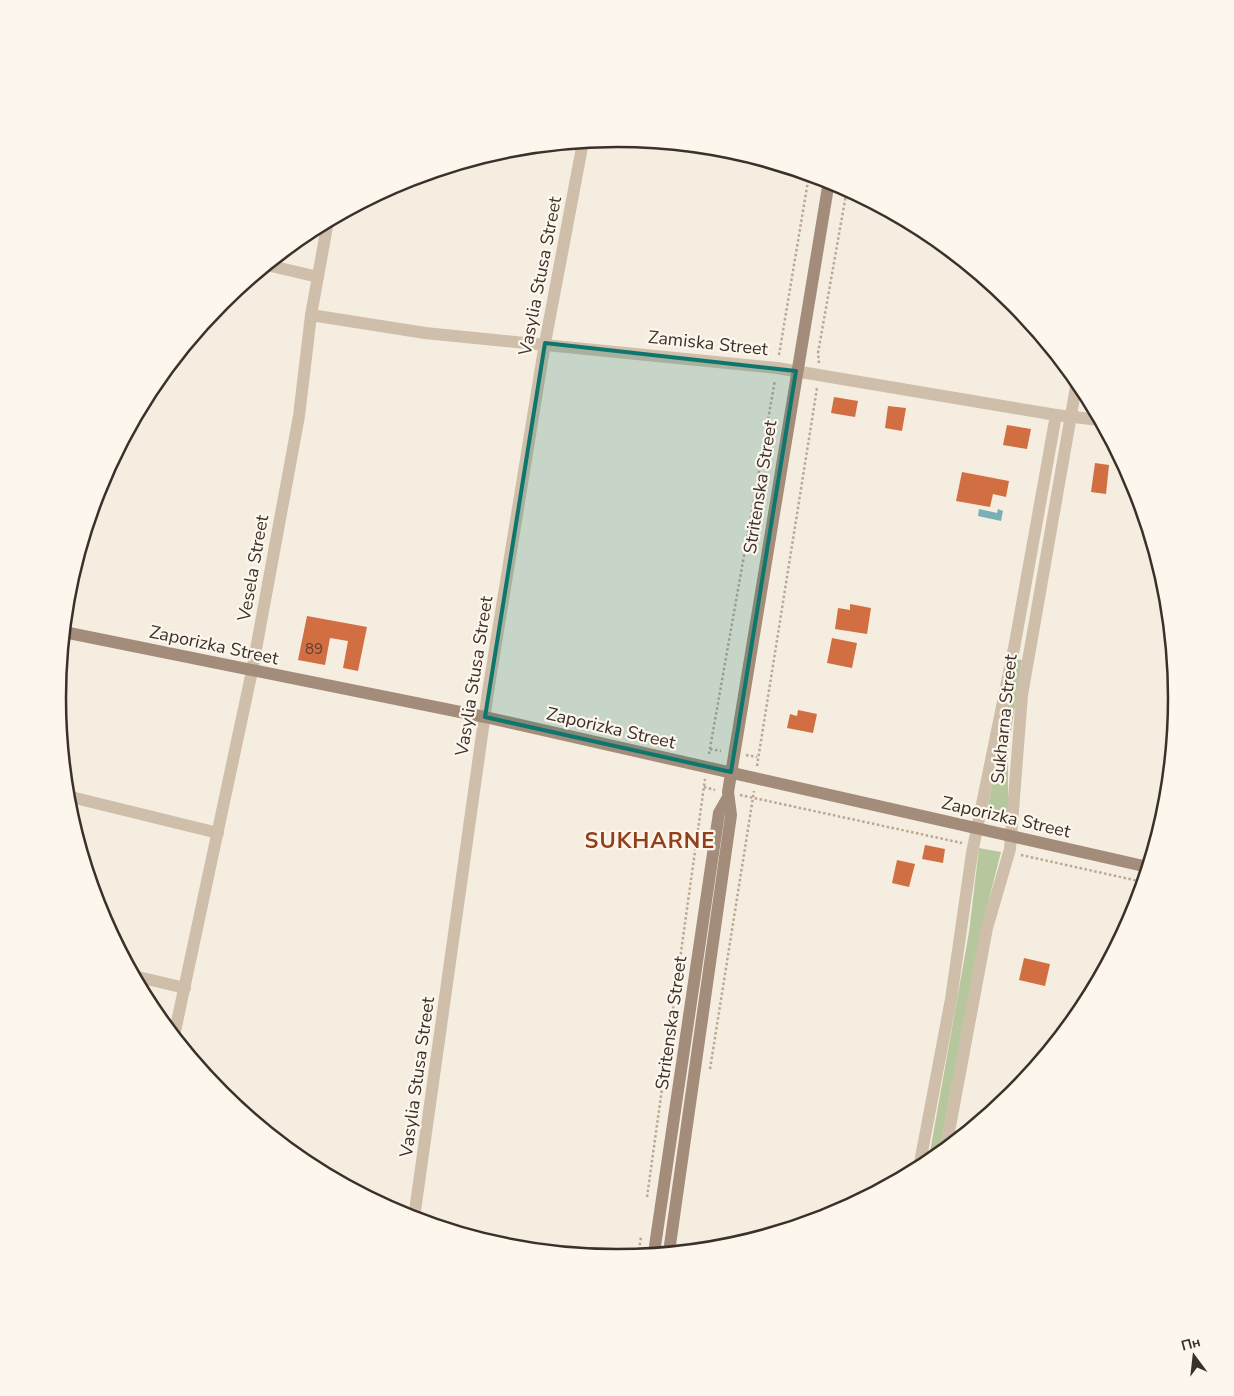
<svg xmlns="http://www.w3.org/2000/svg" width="1234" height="1396" viewBox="0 0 1234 1396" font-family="'Nunito Sans',sans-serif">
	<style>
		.green { fill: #b6c79d }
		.water { fill: #7bafb6 }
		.building { fill: #d16f42 }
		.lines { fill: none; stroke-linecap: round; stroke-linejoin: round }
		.path { stroke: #bba893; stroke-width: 2.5; stroke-dasharray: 2.5 2.5; stroke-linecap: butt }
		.street { stroke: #cfbeaa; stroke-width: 12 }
		.secondary { stroke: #a48c7a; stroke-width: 12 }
		.marked { fill: #0f766e; fill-opacity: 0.2; stroke: #0f766e; stroke-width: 4; stroke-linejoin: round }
		.labels { text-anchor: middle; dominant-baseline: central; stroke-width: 4.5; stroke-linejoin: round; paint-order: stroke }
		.number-label { font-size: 15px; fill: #614030 }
		.street-label { font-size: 18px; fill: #3c312a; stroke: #fcf6ed }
		.district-label { font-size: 22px; font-weight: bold; letter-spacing: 1px; fill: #93401a; stroke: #fcf6ed }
		.rim { fill: none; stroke: #3c312a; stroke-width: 2.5 }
	</style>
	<rect width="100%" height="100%" fill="#f5ede0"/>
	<g class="green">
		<path d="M1016 659 1022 660 1008 752V814C1001 824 992 821 987 811Z"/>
		<path d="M979 848 1001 852 980 935 939 1154 928 1163 969 932Z"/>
	</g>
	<path class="water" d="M979 509 997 513 998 509 1003 511 1001 521 978 516Z"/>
	<g class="building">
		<path d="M834 397 858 401 855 417 831 413Z"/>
		<path d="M888 406 906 408 902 431 885 428Z"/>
		<path d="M1007 425 1031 429 1027 449 1003 445Z"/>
		<path d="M1095 463 1109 465 1106 494 1091 492Z"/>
		<path d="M962 472 1009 481 1006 497 993 494 990 507 956 501Z"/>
		<path d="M850 604 871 608 867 634 835 629 838 608 850 610Z"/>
		<path d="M307 616 367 627 358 671 343 668 348 641 330 638 325 665 298 660Z"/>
		<path d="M832 638 857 643 852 668 827 663Z"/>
		<path d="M798 710 817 714 813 733 787 728 790 714 797 716Z"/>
		<path d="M925 845 945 849 943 863 922 859Z"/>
		<path d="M897 860 915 864 909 887 892 883Z"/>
		<path d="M1024 958 1050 964 1045 986 1019 980Z"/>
	</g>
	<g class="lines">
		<g class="path">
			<path d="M779 355 809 175"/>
			<path d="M819 363 818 353 847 189"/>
			<path d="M710 749 721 751"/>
			<path d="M709 754 775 380"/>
			<path d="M746 755 757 757"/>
			<path d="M757 766 817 388"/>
			<path d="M704 787 715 790"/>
			<path d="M740 795 962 843"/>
			<path d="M1021 855 1143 882"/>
			<path d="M710 1069 754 791"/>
			<path d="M647 1197 705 779"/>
			<path d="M638 1255 641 1237"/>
		</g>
		<g class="street">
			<path d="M267 265 318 277"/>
			<path d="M311 315 425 333 777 368 1056 415 1100 420"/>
			<path d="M67 796 218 833"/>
			<path d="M134 976 185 988"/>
			<path d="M174 1036 252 671 299 416 311 315 328 221"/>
			<path d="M946 1148 987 928 1010 849 1022 695 1077 381"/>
			<path d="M919 1168 951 999 972 853 1015 643 1056 415"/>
			<path d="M414 1218 488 692 545 343 583 142"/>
		</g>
		<g class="secondary">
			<path d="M64 632 485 717 1148 867"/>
			<path d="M498 1244 512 1247"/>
			<path d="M669 1252 731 815 728 792 829 181"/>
			<path d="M657 1254 655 1246 719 813 727 799"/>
		</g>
	</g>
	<path class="marked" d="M545 343 796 371 731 772 485 717Z"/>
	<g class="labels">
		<g class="number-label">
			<text x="314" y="649">89</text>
		</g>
		<g class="street-label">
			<text transform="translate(540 276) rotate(-79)">Vasylia Stusa Street</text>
			<text transform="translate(708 343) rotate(6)">Zamiska Street</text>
			<text transform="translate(760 487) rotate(-81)">Stritenska Street</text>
			<text transform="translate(253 568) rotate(-80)">Vesela Street</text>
			<text transform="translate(214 645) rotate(12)">Zaporizka Street</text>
			<text transform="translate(474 676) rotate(-81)">Vasylia Stusa Street</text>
			<text transform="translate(1004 719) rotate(-84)">Sukharna Street</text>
			<text transform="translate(611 728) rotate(13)">Zaporizka Street</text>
			<text transform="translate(1006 817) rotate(13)">Zaporizka Street</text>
			<text transform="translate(671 1023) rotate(-82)">Stritenska Street</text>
			<text transform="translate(417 1077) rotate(-82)">Vasylia Stusa Street</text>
		</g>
		<g class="district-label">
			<text x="650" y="841">SUKHARNE</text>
		</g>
	</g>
	<path d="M0 0H1234V1396H0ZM66 698a551 551 0 1 1 1102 0a551 551 0 1 1-1102 0Z" fill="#fcf6ed" fill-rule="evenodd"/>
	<path class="rim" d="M66 698a551 551 0 1 1 1102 0a551 551 0 1 1-1102 0Z"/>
	<g transform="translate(1194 1356) rotate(345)" stroke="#fcf6ed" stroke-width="4" paint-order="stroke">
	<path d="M0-4L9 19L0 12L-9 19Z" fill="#3c312a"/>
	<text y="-8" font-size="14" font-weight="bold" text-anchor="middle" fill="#3c312a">Пн</text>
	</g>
</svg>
